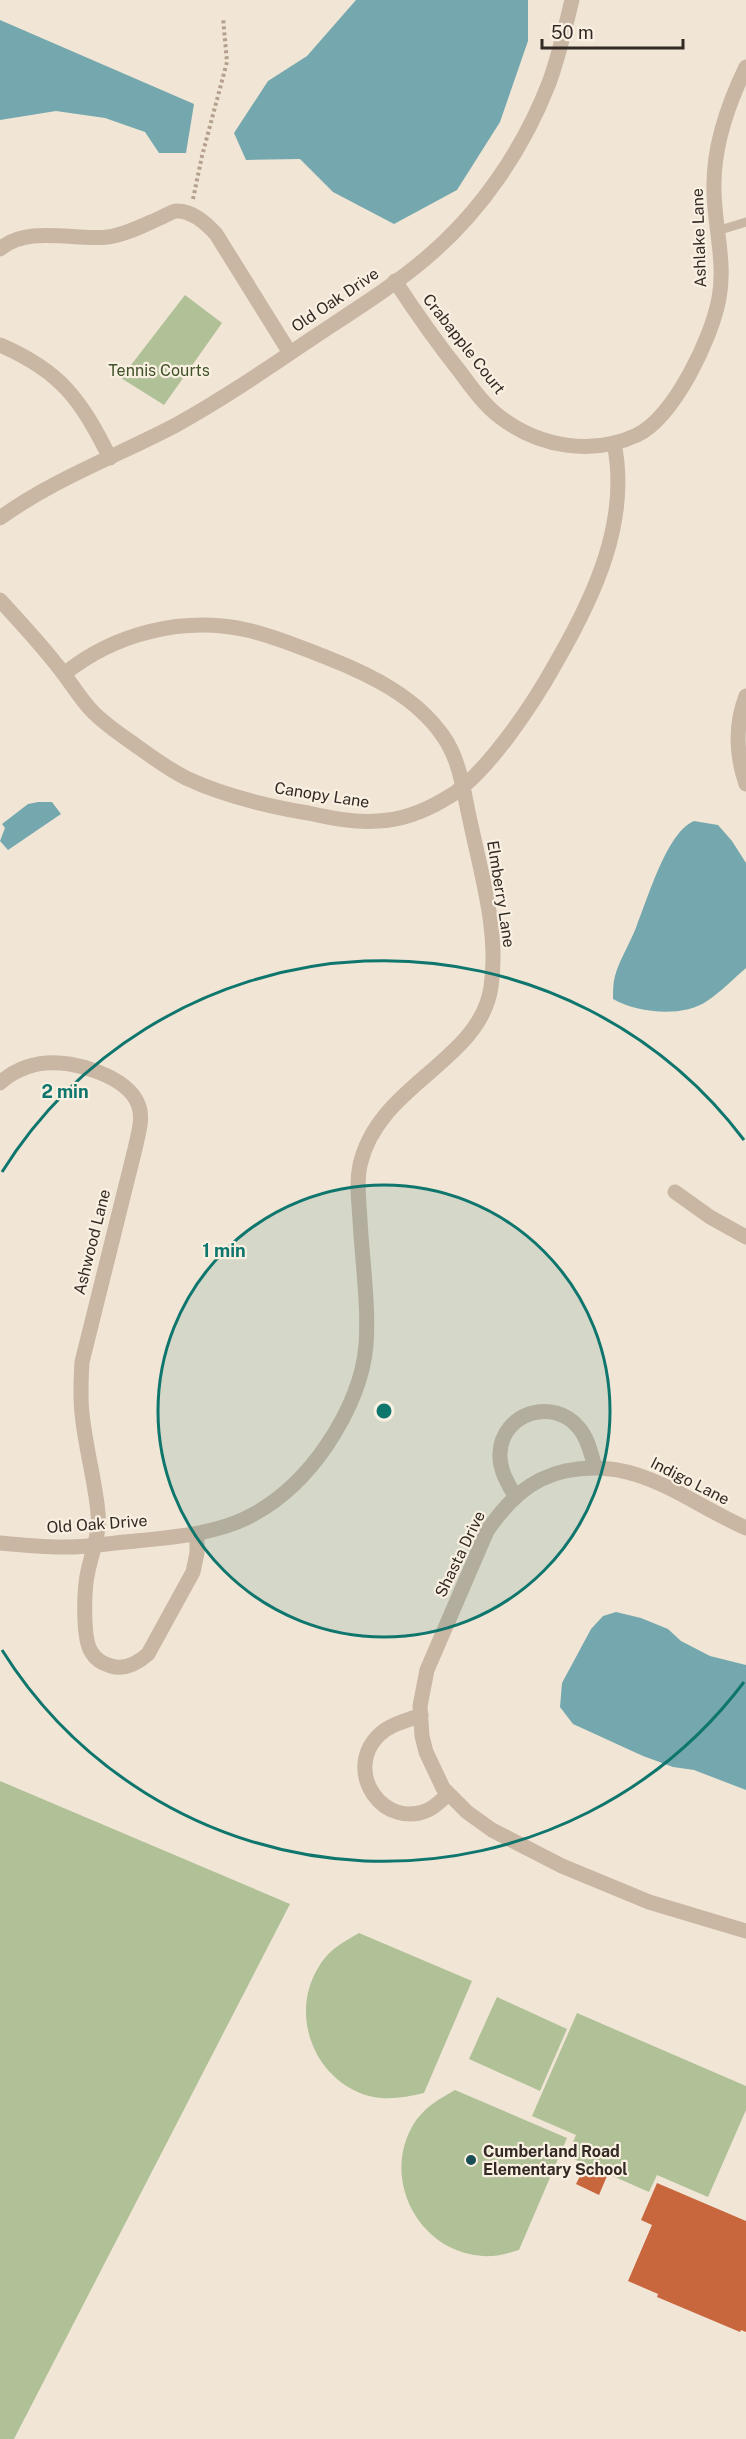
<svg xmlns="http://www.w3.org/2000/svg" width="746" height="2439" viewBox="0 0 746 2439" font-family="'Public Sans',sans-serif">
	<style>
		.green { fill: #b0c097 }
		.water { fill: #75a8ae }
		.building { fill: #c8673e }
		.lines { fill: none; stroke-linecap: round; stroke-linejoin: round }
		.path { stroke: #b4a08d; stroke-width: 4; stroke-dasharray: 3 3; stroke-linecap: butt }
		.lane { stroke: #c9b6a3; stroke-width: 9 }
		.street { stroke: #c9b6a3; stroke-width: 15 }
		.ring { fill: none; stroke: #0f766e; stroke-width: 3 }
		.poi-dot { fill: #1a4e55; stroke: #f9f0e2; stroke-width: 2 }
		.labels { text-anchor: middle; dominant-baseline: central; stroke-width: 4.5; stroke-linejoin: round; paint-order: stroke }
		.street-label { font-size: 16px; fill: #332a25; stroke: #f9f0e2 }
		.park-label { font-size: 16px; fill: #405228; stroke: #f9f0e2 }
		.poi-label { font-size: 16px; font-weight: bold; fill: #332a25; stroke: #f9f0e2; text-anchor: start }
		.centre { fill: #0f766e; stroke: #f9f0e2; stroke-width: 3 }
		.ring-label { font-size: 18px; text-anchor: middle; font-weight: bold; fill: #0f766e; stroke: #f9f0e2; stroke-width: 4.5; stroke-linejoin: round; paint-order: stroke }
	</style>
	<rect width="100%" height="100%" fill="#f1e6d6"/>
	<g class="green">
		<path d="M185 295 222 323 164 405 121 378Z"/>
		<path d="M0 1781 290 1904 14 2439H0Z"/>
		<path d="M359 1933 472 1981 424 2093C406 2097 388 2101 369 2096 315 2081 289 2016 318 1968 327 1951 343 1942 359 1933Z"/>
		<path d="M497 1997 567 2029 540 2091 469 2059Z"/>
		<path d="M577 2013 746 2086V2110L708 2197 657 2175 649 2192 567 2156 576 2135 532 2116Z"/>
		<path d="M455 2090 567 2138 519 2250C511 2252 501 2256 493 2256 424 2260 379 2183 413 2125 423 2108 439 2099 455 2090Z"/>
	</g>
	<g class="water">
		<path d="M356 0H528V41L500 122 457 190 394 224 333 192 300 159 246 160 234 133 268 81 307 56Z"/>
		<path d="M0 20 194 104 186 153H159L145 132 105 118 56 111 0 120Z"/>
		<path d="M38 802H52L61 814 8 850 0 841 5 828 2 824 28 804Z"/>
		<path d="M694 821 718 825 732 841 746 863V968C733 979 721 992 707 1001 683 1018 637 1013 613 999 613 991 613 983 615 976 620 958 631 942 637 925 648 898 667 832 694 821Z"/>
		<path d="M616 1612 641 1618 668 1629 681 1641 710 1656 746 1665V1790L694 1770 673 1767 643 1756 573 1724 560 1707 562 1683 591 1629 603 1616Z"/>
	</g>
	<g class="building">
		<path d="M585 2166 607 2176 599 2195 576 2184Z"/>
		<path d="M657 2183 746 2221V2332L741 2330 740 2332 657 2297 658 2294 628 2281 652 2225 641 2220Z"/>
	</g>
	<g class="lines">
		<path class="path" d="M193 199 202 156 227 62 223 18"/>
		<path class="lane" d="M717 231 746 222"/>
		<g class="street">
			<path d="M0 249C27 225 76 241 108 237 125 235 144 225 160 218 165 216 172 211 177 211 193 211 206 223 216 234L290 353"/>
			<path d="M395 281C416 313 437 343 461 373 472 388 485 406 500 417 539 447 592 456 637 435 674 417 712 338 719 298 726 262 714 225 714 189 713 148 728 104 746 67"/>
			<path d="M0 345C61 371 81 400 110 458"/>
			<path d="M0 518C54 479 117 456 176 425 225 398 271 366 317 335 353 311 392 287 425 259 480 213 523 150 549 83 559 56 565 28 572 0"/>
			<path d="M0 600C19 621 39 642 56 664 69 679 79 698 93 712 104 723 118 733 131 742 148 754 166 768 186 778 224 796 267 806 308 813 331 818 355 823 378 821 402 820 425 811 445 799 485 778 535 701 557 661 595 595 630 520 614 443"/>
			<path d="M746 696C735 725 736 755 746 784"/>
			<path d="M0 1083C11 1072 30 1064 46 1063 73 1060 127 1076 138 1104 144 1118 138 1134 135 1149L82 1362C81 1379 80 1396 82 1413 85 1446 95 1479 98 1513 100 1534 92 1552 88 1571 84 1588 82 1640 92 1653 96 1660 104 1664 111 1666 125 1670 138 1663 148 1654L193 1572 197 1553V1534"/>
			<path d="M675 1192 710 1217 746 1237"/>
			<path d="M515 1496C507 1482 499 1469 500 1453 502 1412 554 1397 579 1428 588 1438 591 1454 595 1467"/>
			<path d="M746 1528C683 1500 638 1456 565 1471 529 1479 507 1502 487 1531L427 1670 420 1706 422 1736 426 1752 443 1788 467 1812 492 1830 562 1866 649 1902 746 1931"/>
			<path d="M0 1543C21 1545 42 1547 62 1547 83 1548 104 1544 125 1542 165 1538 218 1535 254 1514 283 1498 308 1473 327 1445 347 1415 363 1382 366 1345 369 1306 362 1259 360 1220 359 1202 356 1183 360 1165 378 1084 480 1062 491 987 499 934 482 877 471 825 464 796 461 761 443 736 416 697 371 675 328 658 302 648 275 636 247 630 183 616 115 633 64 674"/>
			<path d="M421 1715C407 1721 390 1724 379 1735 342 1771 384 1832 430 1809 437 1805 443 1799 448 1794"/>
		</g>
	</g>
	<circle cx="384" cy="1411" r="226" fill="#0f766e" fill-opacity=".12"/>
	<g class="ring">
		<circle cx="384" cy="1411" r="226"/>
		<path d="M744 1682A451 451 0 0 1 2 1650M2 1172A451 451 0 0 1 744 1140"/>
	</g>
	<circle class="poi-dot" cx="471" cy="2160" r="6"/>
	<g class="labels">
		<g class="street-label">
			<text transform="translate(699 238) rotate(-92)">Ashlake Lane</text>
			<text transform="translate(335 300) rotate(-34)">Old Oak Drive</text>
			<text transform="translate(464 344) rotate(52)">Crabapple Court</text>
			<text transform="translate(322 795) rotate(9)">Canopy Lane</text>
			<text transform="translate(501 894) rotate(81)">Elmberry Lane</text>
			<text transform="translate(92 1242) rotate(-76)">Ashwood Lane</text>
			<text transform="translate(690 1481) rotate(27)">Indigo Lane</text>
			<text transform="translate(97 1524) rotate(-4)">Old Oak Drive</text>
			<text transform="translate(460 1554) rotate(-64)">Shasta Drive</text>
		</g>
		<g class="park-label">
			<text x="159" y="370">Tennis Courts</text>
		</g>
		<g class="poi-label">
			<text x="483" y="2151">Cumberland Road<tspan x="483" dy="18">Elementary School</tspan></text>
		</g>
	</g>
	<circle cx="384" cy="1411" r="9" class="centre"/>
	<g class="ring-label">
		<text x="65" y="1098">2 min</text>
		<text x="224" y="1257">1 min</text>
	</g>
	<path d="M542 39v9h141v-9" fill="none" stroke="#332a25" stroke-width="3"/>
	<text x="551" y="39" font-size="18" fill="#332a25" stroke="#f9f0e2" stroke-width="4.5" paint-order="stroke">50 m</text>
</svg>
